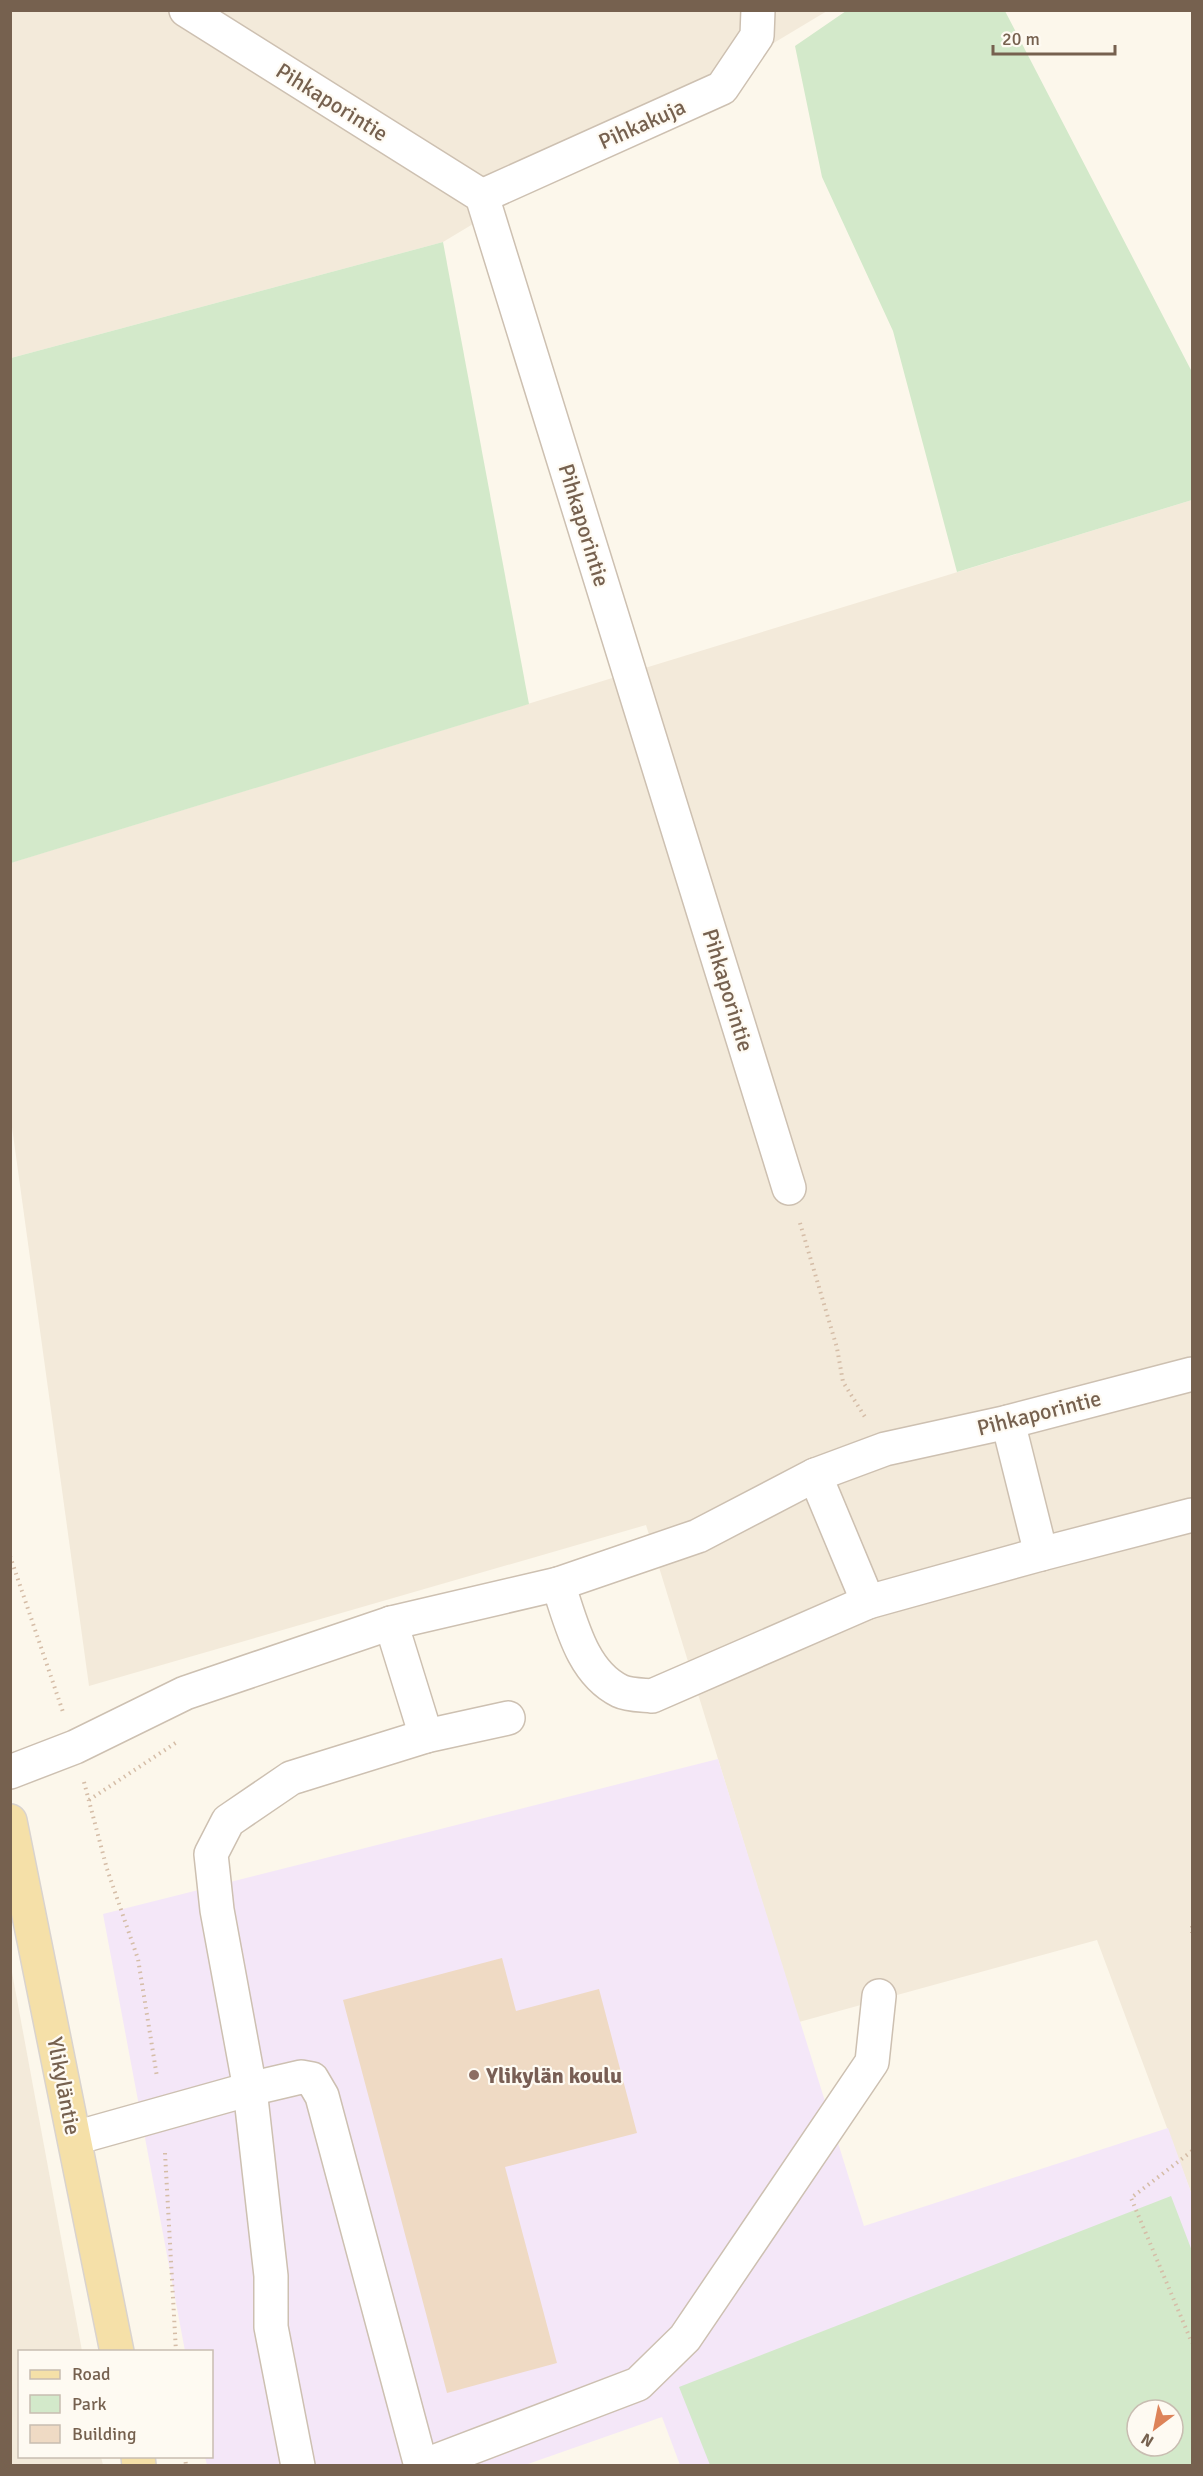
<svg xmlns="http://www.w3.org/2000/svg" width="1203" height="2476" viewBox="0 0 1203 2476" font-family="Signika,sans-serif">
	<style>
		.residential { fill: #f3eada }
		.education { fill: #f4e7f8; fill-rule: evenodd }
		.green { fill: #d3e9ca; fill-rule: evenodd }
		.building { fill: #efdac4 }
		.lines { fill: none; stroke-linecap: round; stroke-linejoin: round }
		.minor-casing { stroke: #cdc0b1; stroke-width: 36 }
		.major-casing { stroke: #d9d3ce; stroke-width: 36 }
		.path { stroke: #d5bda7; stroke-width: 4; stroke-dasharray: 1.5 4.5; stroke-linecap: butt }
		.minor { stroke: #fff; stroke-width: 33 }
		.major { stroke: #f5e0a8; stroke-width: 33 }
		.education-dot { fill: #8d6e63; stroke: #fefaf2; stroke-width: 2 }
		.labels { text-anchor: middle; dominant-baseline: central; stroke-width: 4.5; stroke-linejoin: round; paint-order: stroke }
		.street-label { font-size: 22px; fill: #76614f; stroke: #fefaf2 }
		.education-label { font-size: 22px; font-weight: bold; fill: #785e54; stroke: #fefaf2; text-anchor: start }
	</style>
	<rect width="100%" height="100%" fill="#fcf7eb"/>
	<g class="residential">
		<path d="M11 11H827L443 242 11 358Z"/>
		<path d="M1192 500V2195L1097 1940 799 2022 646 1525 89 1686 11 1120 10 863Z"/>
		<path d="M11 1967 82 2351 20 2352V2456L101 2457 103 2465H11Z"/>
	</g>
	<path class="education" d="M718 1759 864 2226 1168 2128 1192 2195V2465H680L662 2417 525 2465H207L205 2457 212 2456V2352L185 2351 103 1914ZM1137 2410H1173V2446H1137Z"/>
	<g class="green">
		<path d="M846 11H1005L1192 372V500L957 572 893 331 822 177 795 46Z"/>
		<path d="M443 242 529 704 11 863V358Z"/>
		<path d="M1171 2196 1192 2251V2465H710L679 2387ZM1137 2410H1173V2446H1137Z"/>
	</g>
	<path class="building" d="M502 1958 516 2011 599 1989 637 2133 505 2167 557 2363 447 2393 343 2000Z"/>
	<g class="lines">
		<g class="minor-casing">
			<g id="minor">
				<path d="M186 10 482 196 789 1188"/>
				<path d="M482 196 722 88 757 36 758 10"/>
				<path d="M1008 1422 1041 1554"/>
				<path d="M815 1475 868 1602"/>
				<path d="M558 1584C571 1621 581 1672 620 1691 628 1695 643 1695 652 1696L868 1602 1041 1554 1192 1515"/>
				<path d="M391 1623 426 1736"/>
				<path d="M10 1772 75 1747 185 1693 391 1623 558 1584 698 1536 815 1475 885 1449 1008 1422 1192 1374"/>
				<path d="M75 2138 250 2089 301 2077 312 2079 322 2096 421 2466"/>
				<path d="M298 2466 271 2327V2276L250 2089 217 1910 211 1854 228 1821 291 1778 426 1736 508 1718"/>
				<path d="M423 2466 638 2384 685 2338 872 2062 879 1996"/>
			</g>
		</g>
		<g class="major-casing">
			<g id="major">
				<path d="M10 1821 117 2352"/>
				<path d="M138 2456 139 2466"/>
			</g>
		</g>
		<g class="path">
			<path d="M800 1223 837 1348 843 1382 865 1417"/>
			<path d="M10 1556 63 1712"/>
			<path d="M84 1782 107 1869 138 1959 157 2077"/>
			<path d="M89 1800 177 1742"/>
			<path d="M1192 1926V1933"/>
			<path d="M1192 2151 1131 2198 1192 2343"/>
			<path d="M165 2153 176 2352"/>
			<path d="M185 2456 186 2466"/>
		</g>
		<use href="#minor" class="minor"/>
		<use href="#major" class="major"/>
	</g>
	<circle class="education-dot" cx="474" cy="2075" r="6"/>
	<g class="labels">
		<g class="street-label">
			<text transform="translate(332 102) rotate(32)">Pihkaporintie</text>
			<text transform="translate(642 124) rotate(-24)">Pihkakuja</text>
			<text transform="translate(584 525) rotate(73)">Pihkaporintie</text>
			<text transform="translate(728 990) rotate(73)">Pihkaporintie</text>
			<text transform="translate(1039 1413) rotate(-14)">Pihkaporintie</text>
			<text transform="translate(64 2086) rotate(79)">Ylikyläntie</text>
		</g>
		<g class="education-label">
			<text x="486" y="2075">Ylikylän koulu</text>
		</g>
	</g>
	<rect width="1203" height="2476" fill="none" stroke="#76614f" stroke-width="24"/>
	<rect x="18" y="2350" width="195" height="108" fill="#fefaf2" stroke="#c8bdb1" stroke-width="1.5"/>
	<rect x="30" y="2370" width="30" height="9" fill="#f5e0a8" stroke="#c8bdb1" stroke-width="1.5"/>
	<text x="72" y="2380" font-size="18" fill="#76614f">Road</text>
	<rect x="30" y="2395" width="30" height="18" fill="#d3e9ca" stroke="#c8bdb1" stroke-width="1.5"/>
	<text x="72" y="2410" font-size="18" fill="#76614f">Park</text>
	<rect x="30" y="2425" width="30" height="18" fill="#efdac4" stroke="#c8bdb1" stroke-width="1.5"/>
	<text x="72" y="2440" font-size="18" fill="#76614f">Building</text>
	<g transform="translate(1155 2428) rotate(212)"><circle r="28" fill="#fefaf2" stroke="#c8bdb1" stroke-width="1.5"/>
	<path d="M0-4.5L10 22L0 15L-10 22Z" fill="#dd8359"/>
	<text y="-9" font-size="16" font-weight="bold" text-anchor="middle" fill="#76614f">N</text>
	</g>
	<path d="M993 45v9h122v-9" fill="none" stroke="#76614f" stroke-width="3"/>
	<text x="1002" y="45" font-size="18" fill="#76614f" stroke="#fefaf2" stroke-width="4.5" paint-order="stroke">20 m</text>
</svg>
